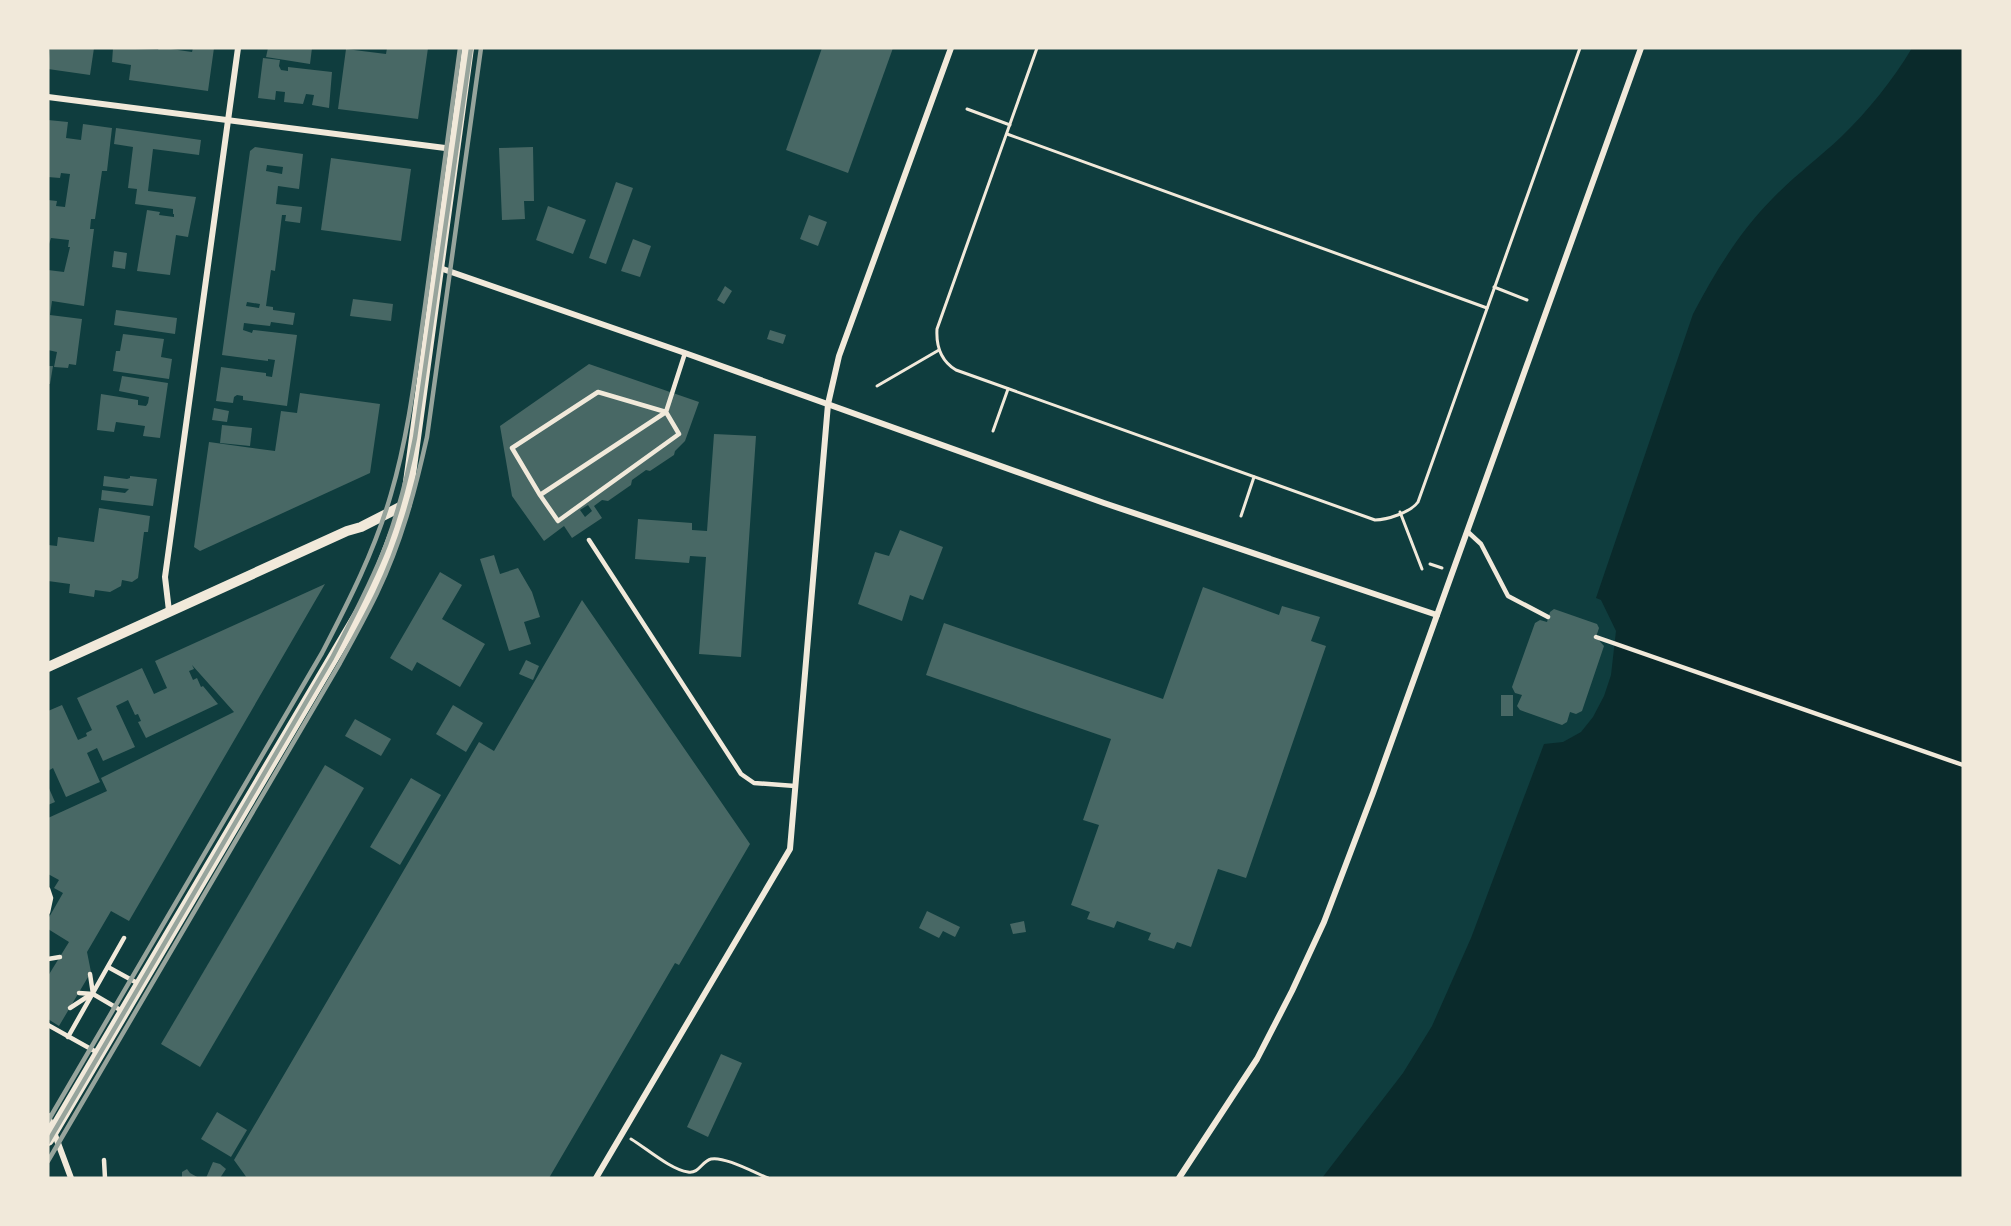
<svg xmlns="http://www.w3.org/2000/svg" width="2011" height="1226" viewBox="0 0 2011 1226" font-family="'Public Sans',sans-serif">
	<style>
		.water { fill: #0a2a2b }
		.building { fill: #486865; fill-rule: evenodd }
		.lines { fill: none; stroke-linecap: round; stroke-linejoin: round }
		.path { stroke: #f1e9da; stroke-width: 3 }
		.service { stroke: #f1e9da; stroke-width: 4.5 }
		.minor { stroke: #f1e9da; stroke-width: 6 }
		.tertiary { stroke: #f1e9da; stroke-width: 10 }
		.secondary { stroke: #f1e9da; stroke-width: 12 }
		.rail { stroke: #97a49c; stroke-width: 4.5 }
	</style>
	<rect width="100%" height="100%" fill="#0f3d3e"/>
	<path class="water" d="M1912 48H1963V1178H1322L1403 1073 1432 1026 1471 938 1544 744 1563 742 1581 732 1593 717 1604 696 1611 675 1616 631 1601 600 1596 598 1693 314C1715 272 1740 231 1773 198 1794 176 1819 158 1841 137 1868 111 1893 80 1912 48Z"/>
	<g class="building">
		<path d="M50 48H94L90 75 48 69Z"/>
		<path d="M113 48 158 50 159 48H164L192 52 193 48H214L208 91 129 80 131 65 112 62Z"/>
		<path d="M268 48H312L310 64 266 57Z"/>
		<path d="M387 48H428L418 119 338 109 346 49 386 54Z"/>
		<path d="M822 48H893L848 173 786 150Z"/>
		<path d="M263 58 280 60 279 66 281 70 288 71V67L332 72 329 108 312 105 314 95 306 94 303 104 284 102 285 92 276 91 275 100 258 98Z"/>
		<path d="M48 120 68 122 66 138 81 140 83 124 112 128 107 171H102L95 219H91L90 229H94L84 306 52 301 50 315 82 319 76 365 69 364 68 368 54 367 57 352 48 350V270L64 272 70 247H68L69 240 51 238 48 247V200L57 201 56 206 65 207 70 174 61 173 60 178 48 177Z"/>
		<path d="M116 128 201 140 199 155 153 149 148 191 196 197 188 237 176 235 170 275 137 271 147 210 160 212 159 215 174 217V214H173V209L135 204 137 189 128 188 133 147 114 144Z"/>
		<path d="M255 147 303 154 299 189 278 186 276 204 302 207 300 223 285 221 286 215H282L275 271 271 270 266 306 273 307V310L295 313 293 325 271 322 270 326 244 323 243 330 252 333 253 330 297 335 287 406 243 400V396L237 395 234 397 233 403 216 401 221 367 266 373V376L272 377 275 360 268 359V361L222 355 250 151ZM267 165 283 167 282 174 266 171ZM247 302 260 304 259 308 246 306Z"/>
		<path d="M533 147 534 201H524L525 219 502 220 499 148Z"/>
		<path d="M331 158 411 169 401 241 321 230Z"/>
		<path d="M616 182 633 188 606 264 589 258Z"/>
		<path d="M548 206 586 220 573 254 536 240Z"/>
		<path d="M809 215 827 222 818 246 800 239Z"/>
		<path d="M633 239 651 246 640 277 621 271Z"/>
		<path d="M114 251 127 253 125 269 112 267Z"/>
		<path d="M725 286 732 291 724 304 717 300Z"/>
		<path d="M353 299 393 304 391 321 350 316Z"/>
		<path d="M116 310 177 318 175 334 114 325Z"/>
		<path d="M770 330 786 335 783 344 767 339Z"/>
		<path d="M123 334 164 339 161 357 172 359 169 379 113 371 116 351H120Z"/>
		<path d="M589 364 699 402 685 441 675 451 674 455 650 471 646 470 632 480 631 485 608 501 602 500 594 506 602 518 572 538 564 526 544 541 512 496 500 426ZM588 505 592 511 585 517 580 510Z"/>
		<path d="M48 366H53L50 384H48Z"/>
		<path d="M122 376 168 383 160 438 143 436 145 426 116 422 114 432 97 430 101 394 138 400V405L146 406 148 403 149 397 119 391Z"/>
		<path d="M300 393 380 404 370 473 200 551 194 547 209 442 275 451 281 411 297 413Z"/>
		<path d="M214 408 229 411 227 422 212 420Z"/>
		<path d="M222 425 252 428 250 446 220 443Z"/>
		<path d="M714 434 756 436 741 657 699 654 706 557 690 556 689 563 635 559 638 519 692 523V530L707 531Z"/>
		<path d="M104 476 127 479 130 478V476L157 479 153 506 101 500 102 490 125 493 129 489 103 486Z"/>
		<path d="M99 508 150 516 148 532H144L138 578 132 582 122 580 121 586 110 592 95 590 94 597 69 593 70 584 48 581V545L57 546 58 537 94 542Z"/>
		<path d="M900 530 943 547 923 600 910 595 902 621 858 604 875 552 889 556Z"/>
		<path d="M494 555 500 574 518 568 532 592 540 617 524 622 531 644 509 651 480 559Z"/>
		<path d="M440 572 462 585 442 619 485 644 460 687 417 662 412 671 390 658Z"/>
		<path d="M325 584 129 921 111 911 87 952 91 972 59 1026 48 1019V976L69 942 48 929V919L63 893 54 888 59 880 48 874V818L107 791 101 778 234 712 192 665 194 669 189 671 193 680 197 678 201 687 203 686 218 704 146 738 138 722 141 721 138 714 135 715 128 700 116 706 135 747 103 761 97 748 87 753 100 782 66 797 53 768 48 771V711L62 705 78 740 87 736 86 733 92 730 77 698 142 668 154 694 167 688 155 661Z"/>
		<path d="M1203 587 1279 615 1282 606 1320 617 1311 641 1326 646 1246 878 1218 869 1191 947 1177 942 1174 949 1148 940 1151 933 1117 921 1114 928 1087 919 1090 912 1071 905 1099 825 1083 820 1111 739 926 675 944 623 1163 699Z"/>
		<path d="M582 600 750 844 679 965 675 963 549 1178H247L234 1160 479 742 494 751Z"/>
		<path d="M1554 609 1597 624 1599 628 1596 637 1604 646 1582 711 1576 714 1570 712 1567 722 1562 725 1520 710 1517 706 1522 695 1515 693 1512 687 1535 623 1540 620 1547 622 1550 612Z"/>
		<path d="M526 660 539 666 533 680 519 674Z"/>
		<rect x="1501" y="695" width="12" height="21"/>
		<path d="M453 705 483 723 466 752 436 734Z"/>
		<path d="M355 719 391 739 381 756 345 736Z"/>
		<path d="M325 765 364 788 200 1067 161 1044Z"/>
		<path d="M411 778 441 795 400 865 370 847Z"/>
		<path d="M48 786 55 802 48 805Z"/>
		<path d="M927 911 960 927 955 937 943 931 939 938 919 928Z"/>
		<path d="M1024 921 1026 932 1013 934 1010 924Z"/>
		<path d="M721 1054 742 1063 708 1137 687 1127Z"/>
		<path d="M217 1112 247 1130 231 1157 201 1139Z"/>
		<path d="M213 1162 220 1164 226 1169 220 1178H206Z"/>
		<path d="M187 1169 190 1173 199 1178H182V1172Z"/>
	</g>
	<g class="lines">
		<g class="path">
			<path d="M1037 48 937 329C936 346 941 361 956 370L1375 520C1387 520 1411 512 1418 502L1580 48"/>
			<path d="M967 109 1010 125"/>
			<path d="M1007 134 1487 308"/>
			<path d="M1494 287 1527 300"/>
			<path d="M877 386 939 350"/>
			<path d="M993 431 1008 389"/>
			<path d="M1400 512 1422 569"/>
			<path d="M1241 516 1254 477"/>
			<path d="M1430 564 1442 568"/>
			<path d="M631 1139C646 1148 671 1170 688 1172 699 1174 702 1161 711 1159 724 1156 755 1173 768 1178"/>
		</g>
		<g class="service">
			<path d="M540 495 512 448 598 392 666 412 679 434 558 521 540 495 666 412 685 353"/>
			<path d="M1468 532 1481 544 1508 596 1548 617"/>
			<path d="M589 540 741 774 754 783 795 786"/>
			<path d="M1596 637 1963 765"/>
			<path d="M48 889 51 898 48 912"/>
			<path d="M48 959 60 957"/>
			<path d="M108 967 139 984"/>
			<path d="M90 974 93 994"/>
			<path d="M79 993 93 994 122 1011"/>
			<path d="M70 1008 90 995"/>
			<path d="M48 1025 98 1053"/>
			<path d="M68 1037 124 938"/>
			<path d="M104 1160 105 1178"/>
		</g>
		<g class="minor">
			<path d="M48 97 453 149"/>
			<path d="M437 267 685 353 1104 503 1437 615"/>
			<path d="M169 611 165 577 238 48"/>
			<path d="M48 1116 71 1178"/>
			<path d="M596 1178 790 849 828 404 839 356 951 48"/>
			<path d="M1179 1178 1257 1059 1292 991 1324 922 1373 793 1641 48"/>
		</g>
		<path class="tertiary" d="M48 667 347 531 361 527 406 504"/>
		<path class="secondary" d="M48 1140 372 592 406 504 468 48"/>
		<g class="rail">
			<path d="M48 1121 322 653C349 601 375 550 391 494 409 433 416 369 425 306 437 220 448 134 460 48"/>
			<path d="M48 1142 332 658C351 621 371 584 386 545 399 510 408 474 415 438L471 48"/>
			<path d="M48 1161 340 663C353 639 366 616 377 593 401 543 415 491 427 437L481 48"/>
		</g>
	</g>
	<rect width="2011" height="1226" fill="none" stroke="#f1e9da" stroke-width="99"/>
</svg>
